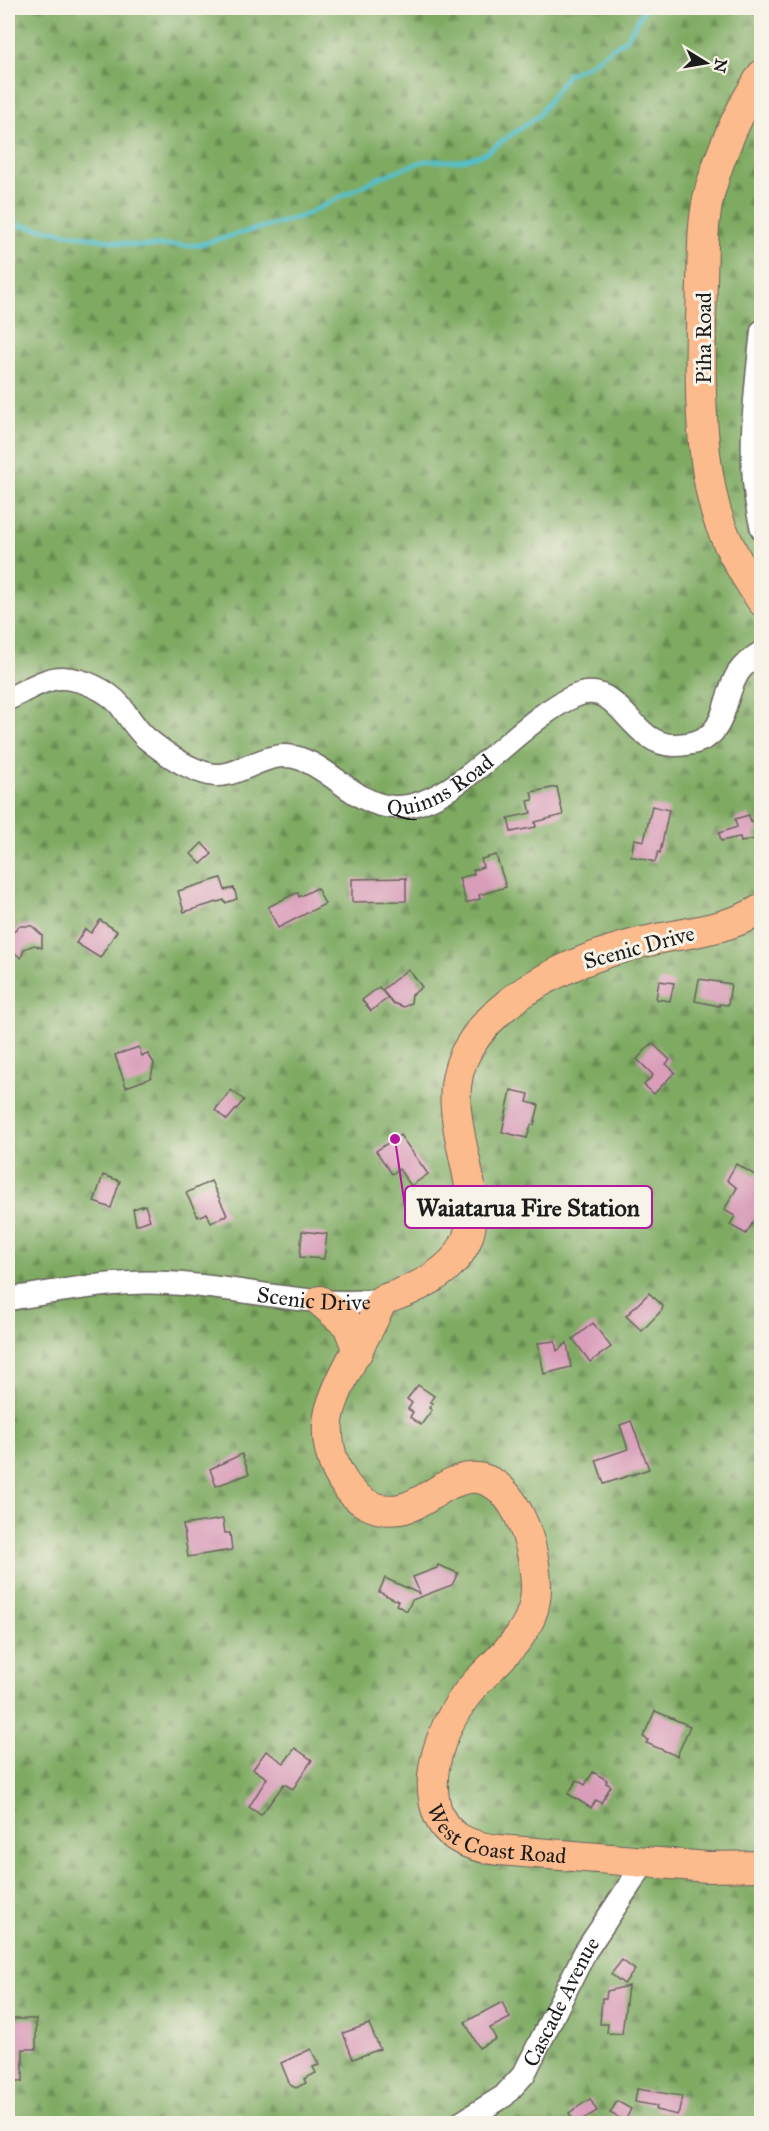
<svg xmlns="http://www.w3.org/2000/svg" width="769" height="2131" viewBox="0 0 769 2131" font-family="'IM FELL Great Primer',serif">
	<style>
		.forest { fill: url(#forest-firs); stroke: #4d633f; stroke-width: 1.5 }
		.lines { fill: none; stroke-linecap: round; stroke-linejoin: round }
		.stream { stroke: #52bfca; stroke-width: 4.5 }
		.building { fill: #d99dba }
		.minor-casing { stroke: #68635c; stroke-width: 25 }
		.major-casing { stroke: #68635c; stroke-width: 32 }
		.minor { stroke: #fff; stroke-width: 22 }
		.major { stroke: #fbbb8c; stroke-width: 30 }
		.labels { text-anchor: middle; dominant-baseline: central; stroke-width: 6; stroke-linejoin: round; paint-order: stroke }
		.street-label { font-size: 22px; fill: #1c1c1c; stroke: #f7f3e8 }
		.leader { fill: none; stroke: #b5179e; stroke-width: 2 }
		.callout-dot { fill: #b5179e; stroke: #f7f3e8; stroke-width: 2 }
		.callout { fill: #f7f3e8; stroke: #b5179e; stroke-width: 2 }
		.callout-label { font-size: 24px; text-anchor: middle; font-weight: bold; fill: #1c1c1c }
	</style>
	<defs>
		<pattern id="forest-firs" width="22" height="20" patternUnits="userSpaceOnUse" patternTransform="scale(1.5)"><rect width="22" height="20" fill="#7eaa62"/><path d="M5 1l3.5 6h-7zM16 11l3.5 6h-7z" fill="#668a50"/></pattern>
	</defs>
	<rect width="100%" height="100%" fill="#f7f3e8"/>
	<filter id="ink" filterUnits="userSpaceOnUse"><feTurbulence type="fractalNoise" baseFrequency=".0167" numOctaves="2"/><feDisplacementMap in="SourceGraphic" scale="12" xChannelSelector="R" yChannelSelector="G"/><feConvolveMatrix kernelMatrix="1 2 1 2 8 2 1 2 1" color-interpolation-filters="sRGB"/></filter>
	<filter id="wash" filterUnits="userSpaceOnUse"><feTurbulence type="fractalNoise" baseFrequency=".008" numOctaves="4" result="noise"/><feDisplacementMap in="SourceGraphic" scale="24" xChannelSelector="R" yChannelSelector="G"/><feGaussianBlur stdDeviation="1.35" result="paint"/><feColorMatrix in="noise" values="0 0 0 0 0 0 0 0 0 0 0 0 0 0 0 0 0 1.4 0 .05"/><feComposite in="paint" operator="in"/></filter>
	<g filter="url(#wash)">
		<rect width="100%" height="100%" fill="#f5e7d2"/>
		<rect class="forest" x="8" y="8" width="753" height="2115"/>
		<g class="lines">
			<path class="stream" d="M8 223 139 246 198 245 303 216 380 177 424 161H459L484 154 538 116 568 74 587 66 627 38 645 8"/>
		</g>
		<g id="blocks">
			<g class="building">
				<path d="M557 787 563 815 535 822 536 827 511 832 508 818 531 813 528 801 533 800 531 792Z"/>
				<path d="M652 806 669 810 660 853 658 852 655 862 631 856 634 839 644 841Z"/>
				<path d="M749 815 751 822 755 820 758 832 754 833 755 839 741 842 740 837 721 841 719 833 737 827 735 819Z"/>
				<path d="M202 843 212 854 201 864 191 854Z"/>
				<path d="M496 855 506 887 479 895 480 899 466 903 459 878 474 874 473 870 483 867 481 859Z"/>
				<path d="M221 878 225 890 234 888 237 899 225 903 224 900 184 912 178 891Z"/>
				<path d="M406 878V901L352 902V879Z"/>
				<path d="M317 888 325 904 278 928 268 907 294 894 298 893 299 897Z"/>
				<path d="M100 920 117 931 100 958 76 943 85 929 91 933Z"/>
				<path d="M19 926H32L42 935V948L34 945 24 949 21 958 10 949V936Z"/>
				<path d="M408 969 422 987 412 995 411 1003 404 1007 393 1003 382 990Z"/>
				<path d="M699 979 731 984 728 1005 719 1004V1006L695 1001Z"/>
				<path d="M659 981 674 983 670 1001 656 999Z"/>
				<path d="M379 987 388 998 371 1011 362 1000Z"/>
				<path d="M652 1043 670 1060 666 1064 675 1072 654 1094 644 1085 653 1075 637 1059Z"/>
				<path d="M139 1047 142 1056 148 1054 154 1063 151 1078 126 1087 115 1055Z"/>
				<path d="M231 1090 244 1100 227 1120 215 1110Z"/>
				<path d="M511 1090 529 1094 527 1102 539 1105 534 1125H531L527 1138 502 1132Z"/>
				<path d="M400 1135 428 1174 411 1186 399 1169 392 1174 376 1151Z"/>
				<path d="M736 1164 762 1179V1207L746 1234 730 1225 735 1216 724 1210 737 1188 727 1180Z"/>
				<path d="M103 1175 120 1181 111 1208 94 1202Z"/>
				<path d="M211 1181 227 1215 211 1223 207 1213 198 1217 186 1193Z"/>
				<path d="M145 1205 150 1220 136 1225 133 1209Z"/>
				<path d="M302 1231 327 1234 324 1259 300 1257Z"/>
				<path d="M649 1293 663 1306 662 1310 642 1331 626 1316Z"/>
				<path d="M593 1323 611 1347 590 1362 573 1339Z"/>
				<path d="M555 1341 557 1351 567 1343 571 1367 544 1374 538 1343Z"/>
				<path d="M418 1385 434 1396 430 1402 433 1403 429 1408 432 1410 421 1425 410 1417 413 1412 408 1409 412 1403 407 1399Z"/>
				<path d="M631 1421 649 1469 604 1484 596 1460 628 1449 620 1425Z"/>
				<path d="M242 1454 249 1474 216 1486 210 1469Z"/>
				<path d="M223 1519 225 1533H230L232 1550 188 1557 183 1525Z"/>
				<path d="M438 1565 458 1573 452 1585 412 1600 407 1611 396 1605 398 1601 379 1592 385 1578 420 1594 413 1577 437 1568Z"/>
				<path d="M655 1711 690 1726 677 1756 646 1743 648 1740 643 1737Z"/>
				<path d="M295 1748 312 1760 293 1789 284 1784 261 1815 249 1807 267 1778 253 1769 266 1751 284 1763Z"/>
				<path d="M593 1772 607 1780 606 1783 611 1786 601 1803 596 1800 591 1808 568 1794 577 1780 585 1785Z"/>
				<path d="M622 1960 635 1970 624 1984 611 1974Z"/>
				<path d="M628 1986 622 2034 607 2033 608 2024H600L602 1998H606L607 1991Z"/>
				<path d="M502 2002 510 2018 490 2028 496 2039 479 2048 465 2022Z"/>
				<path d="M9 2019H36V2049H23V2081H8Z"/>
				<path d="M369 2024 380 2049 353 2059 343 2033Z"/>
				<path d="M311 2049 319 2065 313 2067 316 2073 304 2079 306 2083 296 2088 290 2085 281 2063Z"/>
				<path d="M637 2089 682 2096 679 2111 677 2115 656 2110 657 2106 635 2102Z"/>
				<path d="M590 2099 597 2111 575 2124 569 2113Z"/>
				<path d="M617 2101 631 2109 625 2121 610 2113Z"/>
			</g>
		</g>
	</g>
	<g filter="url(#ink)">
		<use href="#blocks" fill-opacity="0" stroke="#68635c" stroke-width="1.5"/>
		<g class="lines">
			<g class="minor-casing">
				<g id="minor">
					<path d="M762 331C755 397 745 464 762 529"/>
					<path id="s1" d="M8 699C23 692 46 677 63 678 83 679 107 690 120 705 128 716 136 729 146 738 163 752 187 769 209 774 240 781 265 746 301 759 333 770 358 806 394 807 456 809 519 719 575 696 620 677 629 745 674 745 731 744 718 706 738 673 744 664 752 658 762 652"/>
					<path id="s2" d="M8 1299C61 1291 114 1280 167 1283 239 1286 310 1309 382 1300"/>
					<path id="s3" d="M459 2124 504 2096 524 2074 585 1952 645 1862"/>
				</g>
			</g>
			<g class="major-casing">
				<g id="major">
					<path d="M762 75C740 109 721 151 710 191 702 220 703 251 702 281 700 352 697 444 716 512 726 544 743 573 762 601"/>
					<path id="s4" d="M762 909C731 928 692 932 657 939 591 953 506 986 469 1047 414 1136 556 1247 382 1300 367 1337 341 1372 330 1411 319 1453 349 1518 400 1509 425 1505 443 1481 469 1478 518 1472 541 1563 535 1600 530 1635 499 1658 476 1683 448 1714 424 1766 436 1808 444 1838 471 1847 499 1850L708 1867 762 1866"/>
					<path d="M320 1301 348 1325 358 1351"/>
				</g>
			</g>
			<use href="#minor" class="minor"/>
			<use href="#major" class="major"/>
		</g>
	</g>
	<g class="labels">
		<g class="street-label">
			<text transform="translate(703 338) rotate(-90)">Piha Road</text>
			<text stroke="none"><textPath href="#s1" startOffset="492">Quinns Road</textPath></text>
			<text transform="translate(639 947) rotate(-15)">Scenic Drive</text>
			<text stroke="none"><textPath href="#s2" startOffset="308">Scenic Drive</textPath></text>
			<text stroke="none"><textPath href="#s4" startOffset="1443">West Coast Road</textPath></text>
			<text stroke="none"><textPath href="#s3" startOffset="164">Cascade Avenue</textPath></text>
		</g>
	</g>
	<path class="leader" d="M395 1139L405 1207"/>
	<circle class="callout-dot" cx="395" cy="1139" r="6"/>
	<rect class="callout" x="405" y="1186" width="247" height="42" rx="6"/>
	<g class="callout-label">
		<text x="528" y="1216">Waiatarua Fire Station</text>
	</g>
	<rect width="769" height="2131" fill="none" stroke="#f7f3e8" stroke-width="30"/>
	<g transform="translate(706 63) rotate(101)" stroke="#f7f3e8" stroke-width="4.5" paint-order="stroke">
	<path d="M0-4.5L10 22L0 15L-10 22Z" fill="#1c1c1c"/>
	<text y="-9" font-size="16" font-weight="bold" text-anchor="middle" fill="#1c1c1c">N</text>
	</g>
</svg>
